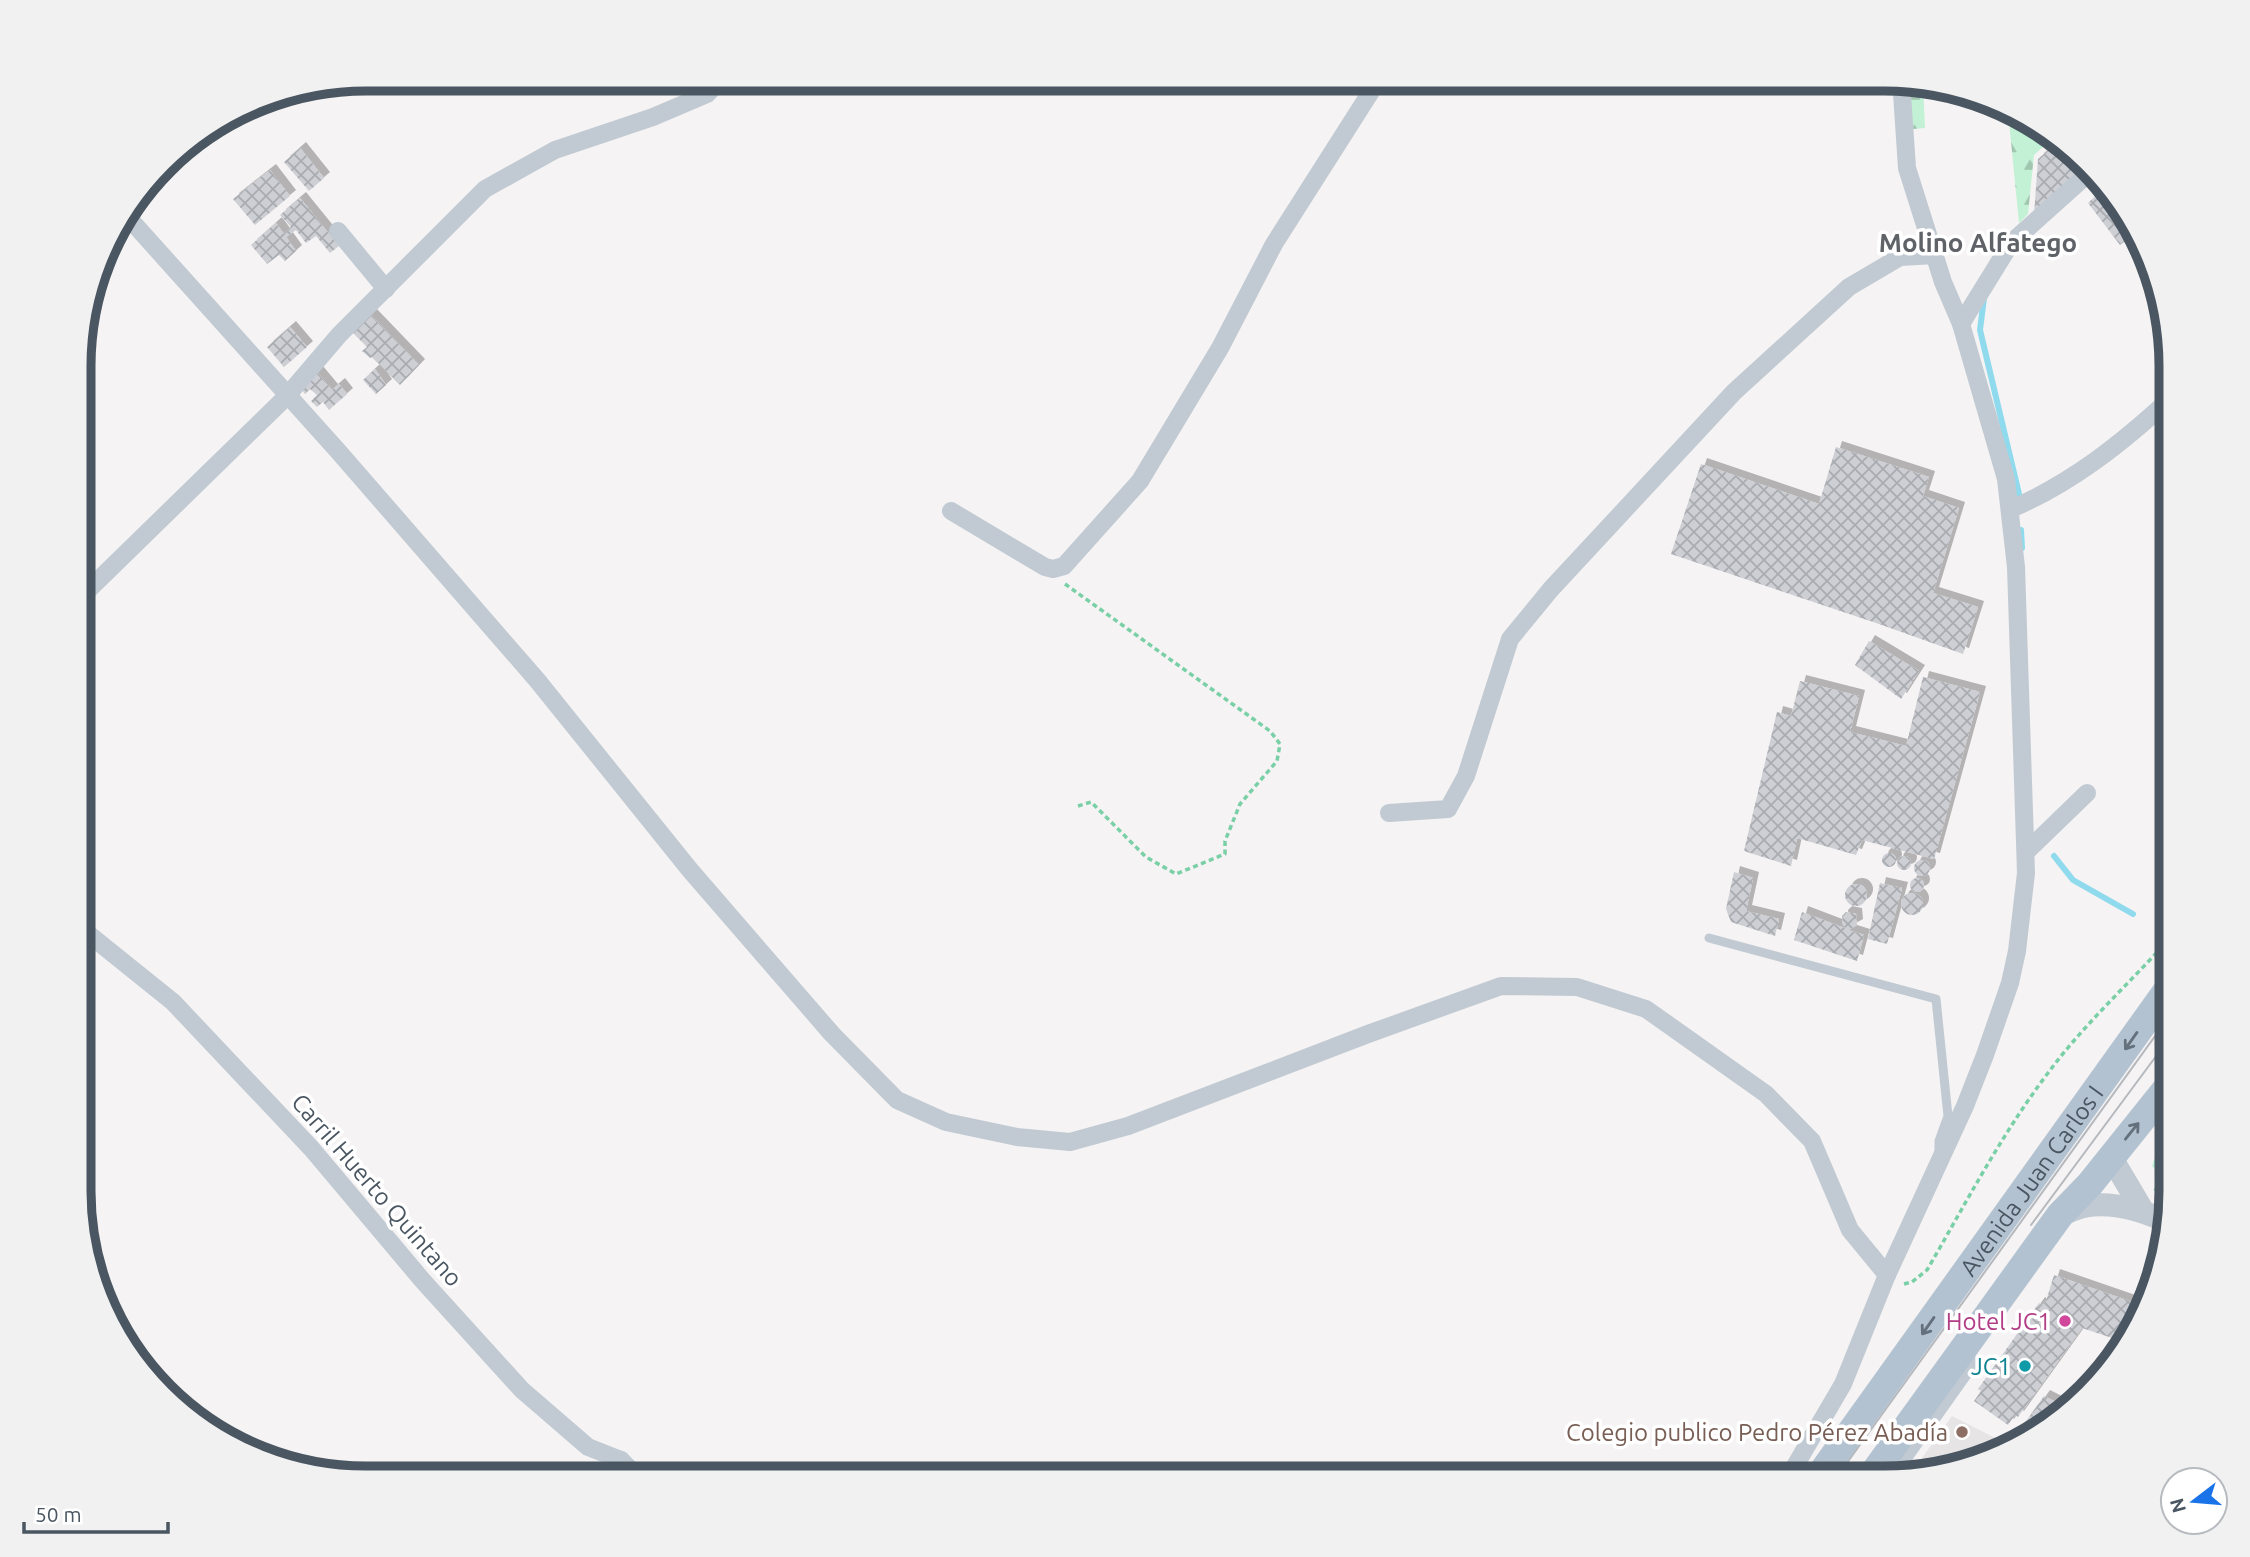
<svg xmlns="http://www.w3.org/2000/svg" width="2250" height="1557" viewBox="0 0 2250 1557" font-family="Ubuntu,sans-serif">
	<style>
		.education { fill: #e6e4e5 }
		.forest { fill: url(#forest-firs) }
		.garden { fill: url(#garden-dots) }
		.lines { fill: none; stroke-linecap: round; stroke-linejoin: round }
		.stream { stroke: #90daee; stroke-width: 6 }
		.building { fill: url(#building-cross-hatch); filter: url(#shadow) }
		.path { stroke: #7ad0a6; stroke-width: 3.5; stroke-dasharray: 5 3.5; stroke-linecap: butt }
		.service { stroke: #c1cad2; stroke-width: 9 }
		.minor { stroke: #c1cad2; stroke-width: 18 }
		.tertiary { stroke: #c1cad2; stroke-width: 23 }
		.primary { stroke: #b3c2d1; stroke-width: 28 }
		.tram { stroke: #b5b8bd; stroke-width: 2 }
		.oneway { stroke: #64717d }
		.hotel-dot { fill: #d1479c; stroke: #fff; stroke-width: 2.5 }
		.culture-dot { fill: #0f9aa8; stroke: #fff; stroke-width: 2.5 }
		.education-dot { fill: #8d6e63; stroke: #fff; stroke-width: 2.5 }
		.labels { text-anchor: middle; dominant-baseline: central; stroke-width: 7; stroke-linejoin: round; paint-order: stroke }
		.street-label { font-size: 24px; fill: #4a5661; stroke: #fff }
		.hotel-label { font-size: 24px; fill: #b23c85; stroke: #fff; text-anchor: end }
		.culture-label { font-size: 24px; fill: #0d838f; stroke: #fff; text-anchor: end }
		.education-label { font-size: 24px; fill: #785e54; stroke: #fff; text-anchor: end }
		.neighbourhood-label { font-size: 26px; font-weight: bold; fill: #5f6368; stroke: #fff }
		.rim { fill: none; stroke: #4a5661; stroke-width: 9 }
	</style>
	<defs>
		<pattern id="forest-firs" width="22" height="20" patternUnits="userSpaceOnUse" patternTransform="scale(1.75)"><rect width="22" height="20" fill="#c3f1d5"/><path d="M5 1l3.5 6h-7zM16 11l3.5 6h-7z" fill="#a0c6b0"/></pattern>
		<pattern id="garden-dots" width="8" height="8" patternUnits="userSpaceOnUse" patternTransform="scale(1.75)"><rect width="8" height="8" fill="#c3f1d5"/><path d="M2 2h.1M6 6h.1" fill="none" stroke="#a0c6b0" stroke-width="1.8" stroke-linecap="round"/></pattern>
		<pattern id="building-cross-hatch" width="8" height="8" patternUnits="userSpaceOnUse" patternTransform="scale(1.75)"><rect width="8" height="8" fill="#cdcfd5"/><path d="M0 0l8 8M0 8l8-8" fill="none" stroke="#a8abb0"/></pattern>
		<filter id="shadow"><feDropShadow dx="6" dy="-6" stdDeviation="0" flood-color="#0004"/></filter>
	</defs>
	<rect width="100%" height="100%" fill="#f5f3f3"/>
	<path class="education" d="M1952 1416 2013 1447 1912 1472Z"/>
	<g class="forest">
		<path d="M1909 81 1923 83 1925 128 1913 129Z"/>
		<path d="M2008 111 2055 136 2034 155 2028 214 2019 223Z"/>
	</g>
	<path class="garden" d="M2171 1126V1182L2163 1179 2152 1166 2161 1139Z"/>
	<g class="lines">
		<g class="stream">
			<path d="M1984 298 1980 330 2019 494"/>
			<path d="M2021 530 2022 548"/>
			<path d="M2054 856 2073 880 2133 914"/>
		</g>
	</g>
	<g class="building">
		<path d="M2060 140 2087 170 2034 215 2038 159Z"/>
		<path d="M300 148 324 178 309 191 284 162Z"/>
		<path d="M270 170 290 196 255 225 233 199Z"/>
		<path d="M2103 189 2133 223 2136 233 2120 245 2088 203Z"/>
		<path d="M300 198 339 246 330 253 316 236 306 243 296 230 286 237 296 251 285 261 279 255 267 264 251 245 276 223 284 234 291 227 280 215Z"/>
		<path d="M369 313 419 365 400 385 372 357 370 358 362 351 367 347 351 331Z"/>
		<path d="M290 327 307 347 284 367 267 347Z"/>
		<path d="M375 369 386 385 376 394 363 380Z"/>
		<path d="M317 372 332 390 339 384 347 394 329 410 323 402 317 407 311 401 317 395 310 389 305 394 299 386Z"/>
		<path d="M1836 447 1929 477 1923 496 1959 508 1933 593 1978 607 1963 654 1879 624 1671 554 1701 464 1819 504Z"/>
		<path d="M1869 641 1919 671 1901 699 1855 665Z"/>
		<path d="M1923 677 1980 692 1934 859 1862 840 1856 855 1797 838 1791 866 1744 851 1777 712 1791 716 1800 681 1859 696 1850 732 1906 746Z"/>
		<circle cx="1889" cy="860" r="7"/>
		<circle cx="1904" cy="863" r="7"/>
		<circle cx="1922" cy="868" r="8"/>
		<path d="M1734 872 1753 878 1746 911 1779 919 1775 936 1731 922 1726 909Z"/>
		<circle cx="1917" cy="885" r="7"/>
		<path d="M1880 883 1902 888 1887 944 1868 939Z"/>
		<circle cx="1856" cy="895" r="11"/>
		<circle cx="1912" cy="904" r="11"/>
		<path d="M1802 912 1847 929 1843 925 1842 916 1846 912 1856 914 1857 925 1848 930 1864 935 1857 961 1794 940Z"/>
		<path d="M2054 1275 2144 1306 2124 1342 2082 1328 2018 1417 2015 1415 2008 1425 1974 1401 1981 1391 1978 1389 2039 1303 2042 1305 2046 1301Z"/>
		<path d="M2075 1386 2081 1391 2024 1438 2016 1435 2044 1396 2060 1404Z"/>
	</g>
	<g class="lines">
		<g class="path">
			<path d="M1065 584 1270 731 1280 744 1277 761 1240 804 1225 841V854L1176 874 1146 857 1091 802 1078 806"/>
			<path d="M2155 1191 2171 1162"/>
			<path d="M1904 1284 1912 1282 1927 1270C1966 1203 2001 1135 2048 1073 2084 1024 2130 983 2171 937"/>
		</g>
		<path class="service" d="M1709 938 1936 999 1948 1116 1939 1141V1152"/>
		<g class="minor">
			<path d="M126 215 338 451 537 680 690 870 832 1034 897 1100 946 1122 1017 1137 1070 1142 1128 1126 1368 1034 1501 986 1577 987 1646 1009 1766 1094 1812 1141 1850 1230 1887 1275"/>
			<path d="M338 231 386 289"/>
			<path d="M1961 324 2011 243 2089 173"/>
			<path d="M2011 509C2072 483 2122 443 2171 398"/>
			<path d="M951 511 1045 567 1053 569 1064 566 1140 481 1220 348 1274 244 1379 79"/>
			<path d="M81 597 286 397 339 335 485 189 555 150 653 117 707 94 721 79"/>
			<path d="M1389 813 1448 809 1466 776 1510 639 1551 589 1734 392 1849 287 1900 257 1935 255"/>
			<path d="M2027 851 2087 793"/>
			<path d="M81 928 173 1002 311 1148 423 1281 522 1390 588 1447 621 1460 639 1478"/>
			<path d="M1889 1477 1970 1363"/>
			<path d="M602 1478 621 1460"/>
			<path d="M1788 1478 1843 1384 1887 1275 1965 1106 1985 1055 2010 983 2017 951 2026 873 2016 567 2006 479 1961 324 1943 282 1907 168 1901 79"/>
		</g>
		<g class="tertiary">
			<path d="M2111 1157 2143 1211"/>
			<path d="M2060 1215C2068 1212 2078 1207 2086 1206 2114 1201 2144 1211 2168 1222"/>
		</g>
		<g class="primary">
			<path id="s1" d="M1818 1478 2171 985"/>
			<path d="M1870 1478 2060 1215 2090 1184 2171 1083"/>
		</g>
		<g class="tram">
			<path d="M2031 1225 2171 1036"/>
			<path d="M1836 1478 2171 1014"/>
		</g>
	</g>
	<defs><path id="oneway-shaft" d="M-6 0H5M1.5-3L5.5 0L1.5 3" fill="none" stroke-width="1.6" stroke-linecap="round" stroke-linejoin="round" transform="scale(1.75)"/></defs>
	<g class="oneway">
		<use href="#oneway-shaft" transform="translate(2131 1041) rotate(125)"/>
		<use href="#oneway-shaft" transform="translate(2132 1131) rotate(-51)"/>
		<use href="#oneway-shaft" transform="translate(1928 1326) rotate(125)"/>
	</g>
	<circle class="hotel-dot" cx="2065" cy="1321" r="7"/>
	<circle class="culture-dot" cx="2025" cy="1366" r="7"/>
	<circle class="education-dot" cx="1962" cy="1432" r="7"/>
	<g class="labels">
		<g class="street-label">
			<text stroke="none"><textPath href="#s1" startOffset="366">Avenida Juan Carlos I</textPath></text>
			<text transform="translate(377 1190) rotate(49)">Carril Huerto Quintano</text>
		</g>
		<g class="hotel-label">
			<text x="2051" y="1321">Hotel JC1</text>
		</g>
		<g class="culture-label">
			<text x="2011" y="1366">JC1</text>
		</g>
		<g class="education-label">
			<text x="1948" y="1432">Colegio publico Pedro Pérez Abadía</text>
		</g>
		<g class="neighbourhood-label">
			<text x="1978" y="242">Molino Alfatego</text>
		</g>
	</g>
	<path d="M0 0H2250V1557H0ZM366 91H1884A275 275 0 0 1 2159 366V1191A275 275 0 0 1 1884 1466H366A275 275 0 0 1 91 1191V366A275 275 0 0 1 366 91Z" fill="#f1f1f2" fill-rule="evenodd"/>
	<path class="rim" d="M366 91H1884A275 275 0 0 1 2159 366V1191A275 275 0 0 1 1884 1466H366A275 275 0 0 1 91 1191V366A275 275 0 0 1 366 91Z"/>
	<g transform="translate(2194 1501) rotate(254)"><circle r="33" fill="#ffffff" stroke="#b7bbc0" stroke-width="2"/>
	<path d="M0-5L12 26L0 18L-12 26Z" fill="#1a73e8"/>
	<text y="-10" font-size="19" font-weight="bold" text-anchor="middle" fill="#4a5661">N</text>
	</g>
	<path d="M24 1522v10h144v-10" fill="none" stroke="#4a5661" stroke-width="3.5"/>
	<text x="35" y="1522" font-size="21" fill="#4a5661" stroke="#ffffff" stroke-width="5" paint-order="stroke">50 m</text>
</svg>
